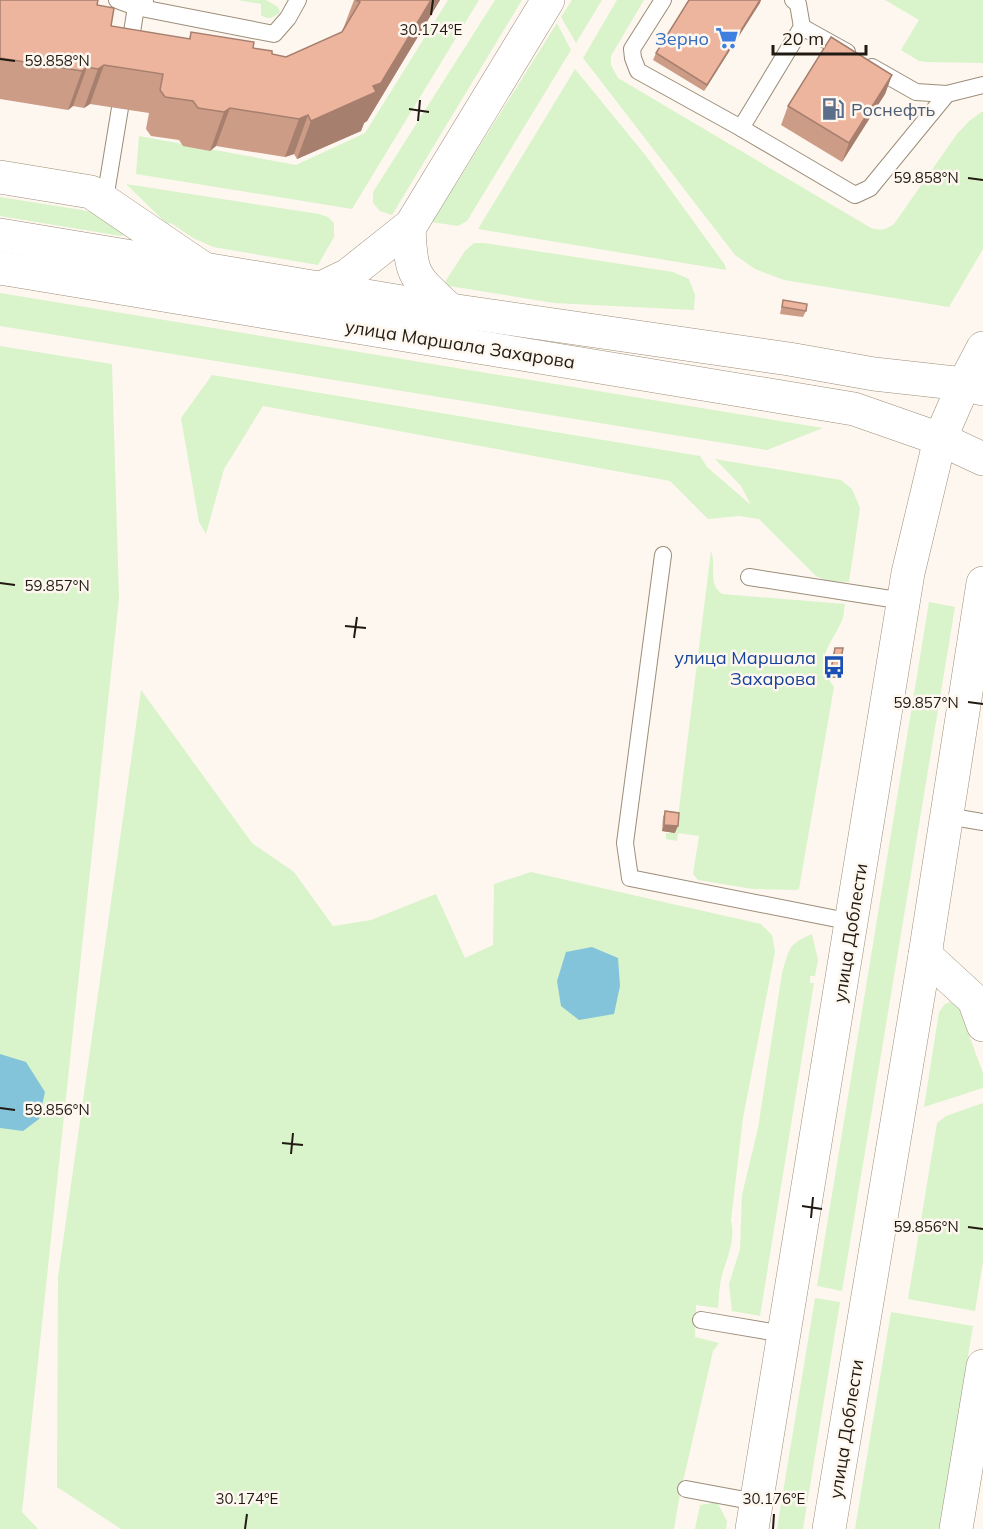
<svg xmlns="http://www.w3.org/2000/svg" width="983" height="1529" viewBox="0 0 983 1529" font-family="Mulish,sans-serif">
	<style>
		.green { fill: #d9f3cb }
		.water { fill: #83c4da }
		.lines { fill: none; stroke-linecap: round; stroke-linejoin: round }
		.lane-casing { stroke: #9c8d79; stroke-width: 18 }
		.street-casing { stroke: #9c8d79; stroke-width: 34 }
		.secondary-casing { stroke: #9c8d79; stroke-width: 34 }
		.lane { stroke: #fff; stroke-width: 16 }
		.street { stroke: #fff; stroke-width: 33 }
		.secondary { stroke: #fff; stroke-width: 33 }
		.wall { fill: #cc9c87 }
		.shaded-wall { fill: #a67f6e }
		.building { fill: #edb59d; stroke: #a67f6e; stroke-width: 1.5 }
		.ticks { fill: none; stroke: #201a12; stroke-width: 2 }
		.labels { text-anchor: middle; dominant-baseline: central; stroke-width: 5; stroke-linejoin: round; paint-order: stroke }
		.shop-label { font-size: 18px; fill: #366cbe; stroke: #fef7ef; text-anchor: end }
		.service-label { font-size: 18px; fill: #4e5e75; stroke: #fef7ef; text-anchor: start }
		.street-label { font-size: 18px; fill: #201a12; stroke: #fef7ef }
		.transit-label { font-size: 18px; fill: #164399; stroke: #fef7ef; text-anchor: end }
		.ticks-label { font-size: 15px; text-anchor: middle; fill: #201a12; stroke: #fef7ef; stroke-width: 5; stroke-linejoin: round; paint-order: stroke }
	</style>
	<rect width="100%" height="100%" fill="#fef7ef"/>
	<g class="green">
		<path d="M238 0H266L278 7 280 12C274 18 268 20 261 15V4Z"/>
		<path d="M448 0H479L352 209 136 174 139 136 296 165 365 133Z"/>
		<path d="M495 0H522L392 215 380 211 373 203V192Z"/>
		<path d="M572 0H602L576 43 561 17Z"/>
		<path d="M617 0H644L611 56V65L618 78 871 228C881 231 886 230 894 224L957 134 969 121 983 111V249L949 307 784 280 755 269 735 255 583 58Z"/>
		<path d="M885 0H983V63L926 62 919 61 901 50 919 20Z"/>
		<path d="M557 23 571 50 467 221 458 226 432 222Z"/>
		<path d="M575 69 646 156 725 265 726 270 478 229Z"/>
		<path d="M126 184 319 214 328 217 334 223V237L318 265 213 247 193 238 171 223 167 224Z"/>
		<path d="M0 197 100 213 125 231 124 235 121 236 0 216Z"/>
		<path d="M474 243H484L673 272 689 279 695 295 694 310 554 303 443 285 465 251Z"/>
		<path d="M0 293 823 428 767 450 0 326Z"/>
		<path d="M0 346 112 364 119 598 22 1512 38 1529H0Z"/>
		<path d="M212 375 700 456 707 467 751 505 741 486 715 459 841 480 852 489 860 508 849 582 828 581 816 576 759 519 739 516 708 519 670 481 263 406 224 469 206 534 199 522 181 418Z"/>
		<path d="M711 551C717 566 707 584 722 594L845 604C844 608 844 614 843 618 833 644 812 656 834 687L799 889 796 890 753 889 698 880 693 874 699 836 678 833 677 841 666 839V833H676Z"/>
		<path d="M929 602 955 607 842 1291 817 1286Z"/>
		<path d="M141 690 252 843 294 872 333 926 371 920 436 894 465 958 493 945 494 884 531 872 761 924 772 935 775 952 743 1118 731 1220C736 1239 727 1258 722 1275 719 1286 719 1298 718 1308L696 1305 695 1337 719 1343 713 1351 679 1499 674 1529H121L57 1487 58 1277Z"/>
		<path d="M812 934 818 960 815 976H810V983H814L760 1316 732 1311 729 1284 740 1249 742 1195 758 1128 782 973C790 948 787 945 812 934Z"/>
		<path d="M950 1002 954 1004 960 1011 983 1073V1088L924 1107 939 1012 945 1004Z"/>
		<path d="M983 1103V1261L975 1311 908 1299 937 1123 946 1116Z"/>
		<path d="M815 1298 840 1302 803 1529H777Z"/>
		<path d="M891 1312 973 1326 939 1529H855Z"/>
		<path d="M717 1502 727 1521 726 1529H695L700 1505Z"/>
	</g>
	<g class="water">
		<path d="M592 947 618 958 620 986 614 1014 579 1020 561 1006 557 981 566 952Z"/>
		<path d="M0 1054 26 1062 45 1092 39 1119 23 1131 0 1128Z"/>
	</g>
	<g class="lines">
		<g class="lane-casing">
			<g id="lane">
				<path d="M117 0 136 7 274 34 288 18 298 0"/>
				<path d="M663 0 632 49 633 58 638 71 741 128"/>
				<path d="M793 0 798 4 802 27"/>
				<path d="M129 51 136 7 145 2"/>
				<path d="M847 52 802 27 741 128 855 195 870 188 947 94"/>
				<path d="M872 67 916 92 947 94 983 85"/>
				<path d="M105 199 120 108"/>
				<path d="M663 555 625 843 630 878 852 922"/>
				<path d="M749 577 904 601"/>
				<path d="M947 816 983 822"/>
				<path d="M701 1320 784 1334"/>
				<path d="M686 1489 756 1502"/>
			</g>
		</g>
		<g class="street-casing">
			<g id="street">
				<path d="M0 177 91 192 204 269"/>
				<path d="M409 228C411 278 414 276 450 310"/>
				<path d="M321 288 348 275 411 225 548 0"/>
				<path d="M925 955 974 1000 983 1025"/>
				<path d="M956 1529 983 1366"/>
			</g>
		</g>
		<g class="secondary-casing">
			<g id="secondary">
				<path d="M0 235 450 310 789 359 874 374 964 384 983 389"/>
				<path d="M0 268 854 409 940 439 983 459"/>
				<path d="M752 1529 908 573 940 439 964 384 983 348"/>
				<path d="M829 1529 925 955 983 583"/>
			</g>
		</g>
		<use href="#lane" class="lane"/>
		<use href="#street" class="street"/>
		<use href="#secondary" class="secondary"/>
	</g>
	<g class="wall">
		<path d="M0 0 97 5 111 26 189 39 191 32 253 48 272 54 286 57 342 32 354 0H440L367 121 364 123 361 131 297 159 294 154 285 157 216 146 210 151 183 146 179 140 151 136 146 129 149 113 90 104 84 108 73 106 68 110 0 99Z"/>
		<path d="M689 0H761L704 91 653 60 656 53Z"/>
		<path d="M892 75 885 94 842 162 781 125 788 106Z"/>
		<path d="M783 300 806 311 803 317 780 314Z"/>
		<path d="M835 648 836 678 829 677 833 654Z"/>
		<path d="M665 811 675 833 662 831 663 817Z"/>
	</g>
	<g class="shaded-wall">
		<path d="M431 0H440L367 121 364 123 361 131 297 159 311 121 373 86Z"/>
		<path d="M760 0H761L760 3 704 91 707 85Z"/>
		<path d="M104 65 90 104 84 108 98 69Z"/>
		<path d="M87 67 73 106 68 110 82 71Z"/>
		<path d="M892 75 885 94 842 162 849 143Z"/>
		<path d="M230 108 216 146 210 151 224 112Z"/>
		<path d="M308 115 294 154 285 157 299 119Z"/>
		<path d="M831 670 839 671 836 678 829 677Z"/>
		<path d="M664 825 678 826 675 833 662 831Z"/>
	</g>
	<g class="building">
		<path d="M0 0H98L97 5 114 8 111 26 190 39 191 32 254 42 253 48 272 51V54L286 57 342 32 360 2 356 0H431L381 83 373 86 376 92 311 121 308 115 299 119 230 108 224 112 198 108 193 101 165 97 160 90 163 74 104 65 98 69 87 67 82 71 0 58Z"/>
		<path d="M689 0H760L707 85 656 53Z"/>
		<path d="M831 37 892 75 849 143 788 106Z"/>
		<path d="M783 300 807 304 806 311 782 307Z"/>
		<path d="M835 648H843L839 671 831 670Z"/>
		<path d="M665 811 679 813 678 826 664 825Z"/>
	</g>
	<path class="ticks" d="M431 15 433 0M0 59 15 61M409 109 429 112M418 121 420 100M968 178 983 180M0 583 15 585M345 626 366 628M354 638 357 617M968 702 983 704M0 1108 15 1110M282 1143 303 1145M291 1154 293 1133M802 1206 822 1209M811 1218 813 1197M968 1227 983 1229M245 1529 247 1514M773 1529 774 1514"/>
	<defs>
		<g id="supermarket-bare" transform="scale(1.8)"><path d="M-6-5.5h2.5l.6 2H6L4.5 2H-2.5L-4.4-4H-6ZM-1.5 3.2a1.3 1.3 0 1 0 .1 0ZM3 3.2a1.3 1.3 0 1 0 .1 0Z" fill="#3f7fe0" stroke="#fef7ef" stroke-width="2.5" paint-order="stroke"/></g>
		<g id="fuel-bare" transform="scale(1.8)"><path d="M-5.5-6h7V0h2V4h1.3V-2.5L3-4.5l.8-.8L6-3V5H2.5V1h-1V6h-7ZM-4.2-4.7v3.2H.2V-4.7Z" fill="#5c6f8a" stroke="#fef7ef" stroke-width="2.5" paint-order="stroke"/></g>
		<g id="bus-bare" transform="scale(1.8)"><path d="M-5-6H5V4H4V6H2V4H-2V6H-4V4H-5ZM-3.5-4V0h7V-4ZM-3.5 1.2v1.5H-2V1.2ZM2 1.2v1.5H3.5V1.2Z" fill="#1a4fb4" stroke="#fef7ef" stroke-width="2.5" paint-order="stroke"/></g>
	</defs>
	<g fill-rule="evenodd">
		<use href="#supermarket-bare" x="727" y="38"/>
		<use href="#fuel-bare" x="833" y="109"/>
		<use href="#bus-bare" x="834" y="667"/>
	</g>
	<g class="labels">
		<g class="shop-label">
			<text x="709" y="38">Зерно</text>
		</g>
		<g class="service-label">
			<text x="851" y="109">Роснефть</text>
		</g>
		<g class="street-label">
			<text transform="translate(460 344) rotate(9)">улица Маршала Захарова</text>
			<text transform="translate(850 933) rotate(-81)">улица Доблести</text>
			<text transform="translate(846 1429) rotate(-81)">улица Доблести</text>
		</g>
		<g class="transit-label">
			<text x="816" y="657">улица Маршала<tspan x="816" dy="21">Захарова</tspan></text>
		</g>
	</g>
	<g class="ticks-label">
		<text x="431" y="35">30.174°E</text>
		<text x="57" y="66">59.858°N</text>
		<text x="926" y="183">59.858°N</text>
		<text x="57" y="591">59.857°N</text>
		<text x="926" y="708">59.857°N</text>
		<text x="57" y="1115">59.856°N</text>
		<text x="926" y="1232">59.856°N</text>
		<text x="247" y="1504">30.174°E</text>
		<text x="774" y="1504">30.176°E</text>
	</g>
	<path d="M773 45v9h93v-9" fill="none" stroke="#201a12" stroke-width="3"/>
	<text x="782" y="45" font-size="18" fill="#201a12" stroke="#fef7ef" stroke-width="4.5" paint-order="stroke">20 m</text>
</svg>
